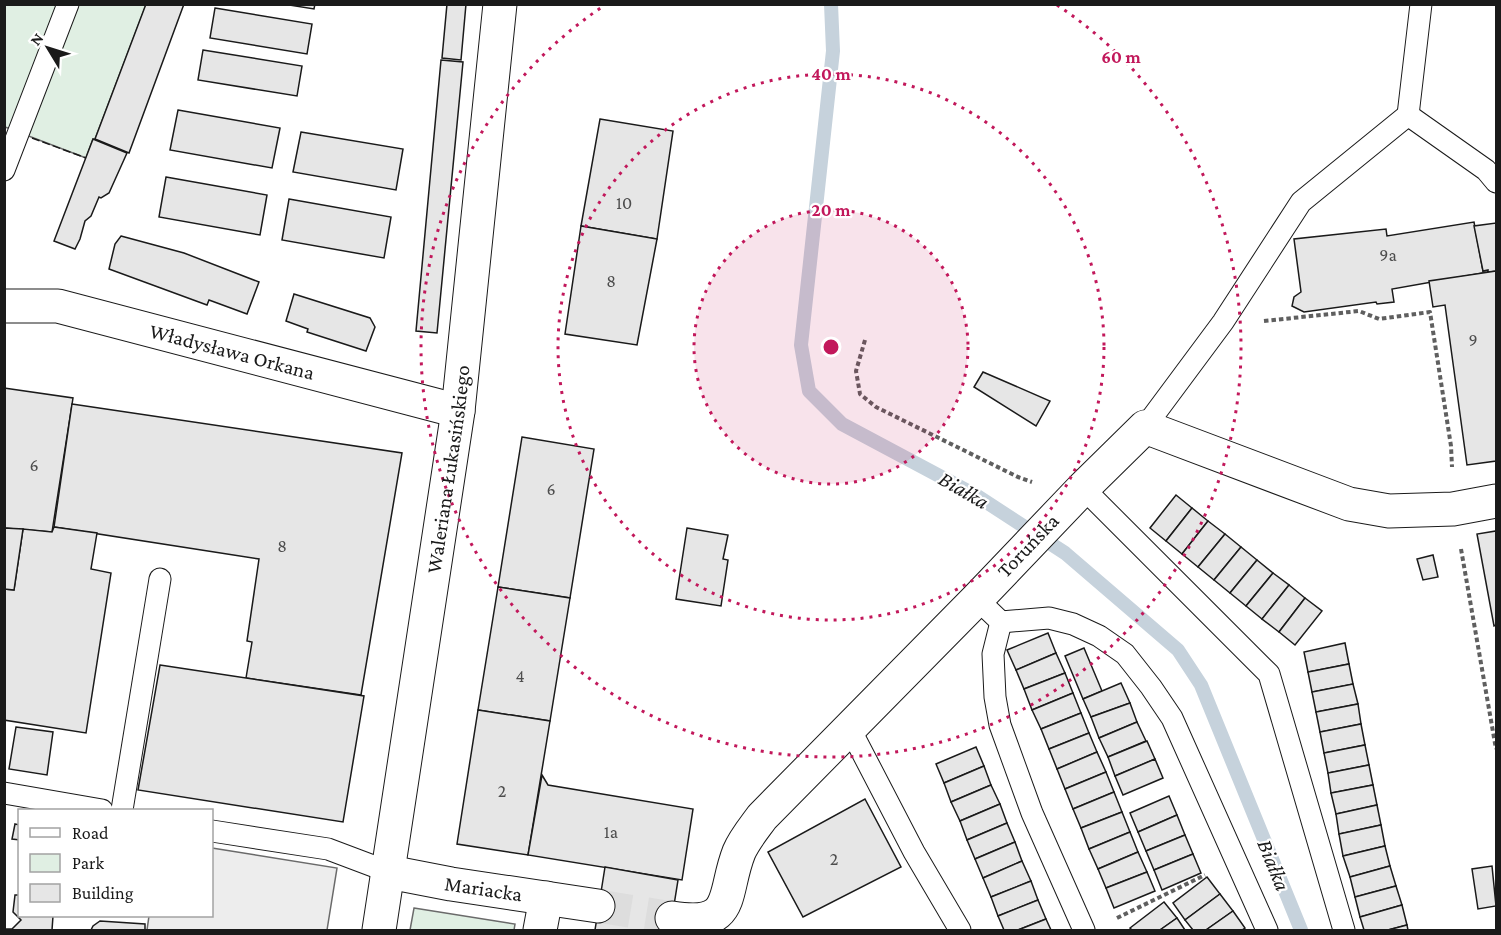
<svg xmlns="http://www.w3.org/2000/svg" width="1501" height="935" viewBox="0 0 1501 935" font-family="'Crimson Pro',serif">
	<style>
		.green { fill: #e0efe3; stroke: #6a6a6a; stroke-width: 1.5 }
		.parking { fill: #ededed; stroke: #6a6a6a; stroke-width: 1.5 }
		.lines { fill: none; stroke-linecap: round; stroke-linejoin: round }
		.stream { stroke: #c6d2dc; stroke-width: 14 }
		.building { fill: #e6e6e6; stroke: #1a1a1a; stroke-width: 1.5 }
		.street-tunnel { stroke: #ddd; stroke-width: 33; stroke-dasharray: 33 16; stroke-linecap: butt }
		.lane-casing { stroke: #1a1a1a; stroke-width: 23 }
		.street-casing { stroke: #1a1a1a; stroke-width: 35 }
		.path { stroke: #5f5f5f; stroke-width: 4; stroke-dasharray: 4.5 3; stroke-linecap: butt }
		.lane { stroke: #fff; stroke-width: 21 }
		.street { stroke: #fff; stroke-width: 33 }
		.fence { stroke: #1a1a1a; stroke-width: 1.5; stroke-dasharray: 8 3; stroke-linecap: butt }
		.ring { fill: none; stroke: #c2185b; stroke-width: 3; stroke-dasharray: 3 6 }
		.labels { text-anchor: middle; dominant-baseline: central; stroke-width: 4.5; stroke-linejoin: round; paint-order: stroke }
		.number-label { font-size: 18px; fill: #4d4d4d }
		.street-label { font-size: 21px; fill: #1a1a1a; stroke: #fff }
		.water-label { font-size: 22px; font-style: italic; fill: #1a1a1a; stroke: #fff }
		.centre { fill: #c2185b; stroke: #fff; stroke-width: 3 }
		.ring-label { font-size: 18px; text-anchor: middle; font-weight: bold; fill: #c2185b; stroke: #fff; stroke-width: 4.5; stroke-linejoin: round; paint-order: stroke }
	</style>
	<rect width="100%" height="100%" fill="#fff"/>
	<g class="green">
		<path d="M4 5H146L95 139H93L86 158 5 127Z"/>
		<path d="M414 908 515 924 514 930H410Z"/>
	</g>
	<path class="parking" d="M212 848 337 868 327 930H147L149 916H212Z"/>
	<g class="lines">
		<path class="stream" d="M831 4 833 51 801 345 809 391 842 424 977 496 1065 553 1178 650 1201 685 1301 930"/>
	</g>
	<g class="building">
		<path d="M146 4H184L129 153 95 139Z"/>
		<path d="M283 4H315L314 9Z"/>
		<path d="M447 4H466L461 60 442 58Z"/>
		<path d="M215 8 312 24 307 54 210 38Z"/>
		<path d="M203 50 302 66 297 96 198 80Z"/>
		<path d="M441 60 463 62 437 333 416 331Z"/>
		<path d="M178 110 280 128 272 168 170 150Z"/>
		<path d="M600 119 673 131 657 239 581 226Z"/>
		<path d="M301 132 403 149 396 190 293 172Z"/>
		<path d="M93 139 127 153 109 193 101 198 99 197 91 216 85 221 80 239 75 249 54 241Z"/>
		<path d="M166 177 267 195 260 235 159 217Z"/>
		<path d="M289 199 391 217 384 258 282 240Z"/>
		<path d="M1474 222 1483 271 1488 270V272L1392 289 1394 302 1377 304 1376 302 1304 312 1292 306 1294 297 1301 292 1294 239 1386 229 1387 236Z"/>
		<path d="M1496 223V271L1488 272V270L1483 271 1474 226Z"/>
		<path d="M581 226 657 239 637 345 565 334Z"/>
		<path d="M121 236 184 253 259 282 247 314 209 300 207 305 109 269 115 244Z"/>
		<path d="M1496 271V461L1467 465 1445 305 1433 307 1429 281Z"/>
		<path d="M294 294 370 318 375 327 366 351 307 332 308 329 286 321Z"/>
		<path d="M983 372 1050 401 1036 426 974 387Z"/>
		<path d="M4 388 73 398 52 532 4 528Z"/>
		<path d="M72 404 402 453 361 695 246 678 252 642 247 641 259 559 54 527Z"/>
		<path d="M522 437 594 449 570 598 498 587Z"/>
		<path d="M1176 495 1192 508 1166 541 1150 528Z"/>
		<path d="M1192 508 1208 521 1182 554 1166 541Z"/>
		<path d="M1208 521 1225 534 1198 567 1182 554Z"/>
		<path d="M54 527 97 533 91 569 111 573 86 733 4 720V589L14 590 23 529 52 532Z"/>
		<path d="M4 528 23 529 14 590 4 589Z"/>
		<path d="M687 528 728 535 723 559 728 560 721 606 676 599Z"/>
		<path d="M1496 531V625L1494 626 1477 534Z"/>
		<path d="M1225 534 1241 547 1214 580 1198 567Z"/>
		<path d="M1241 547 1257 560 1230 593 1214 580Z"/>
		<path d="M1433 555 1438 577 1423 580 1417 559Z"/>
		<path d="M1257 560 1273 573 1246 606 1230 593Z"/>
		<path d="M1273 573 1289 585 1262 619 1246 606Z"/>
		<path d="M1289 585 1305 598 1279 632 1262 619Z"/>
		<path d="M498 587 570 598 550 721 478 710Z"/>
		<path d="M1305 598 1322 611 1295 645 1279 632Z"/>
		<path d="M1048 633 1056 653 1016 670 1007 650Z"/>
		<path d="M1345 643 1349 664 1308 672 1304 652Z"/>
		<path d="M1084 648 1102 691 1083 699 1065 656Z"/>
		<path d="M1056 653 1065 673 1024 689 1016 670Z"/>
		<path d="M1349 664 1353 684 1312 692 1308 672Z"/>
		<path d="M160 665 364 696 343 822 138 790Z"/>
		<path d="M1065 673 1073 693 1032 710 1024 689Z"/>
		<path d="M1121 683 1130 703 1091 717 1083 699Z"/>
		<path d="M1353 684 1358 704 1316 712 1312 692Z"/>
		<path d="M1073 693 1081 713 1041 729 1032 710Z"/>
		<path d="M1130 703 1137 722 1099 738 1091 717Z"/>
		<path d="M1358 704 1361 724 1320 732 1316 712Z"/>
		<path d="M478 710 550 721 528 855 457 844Z"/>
		<path d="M1081 713 1089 733 1049 749 1041 729Z"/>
		<path d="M1137 722 1146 741 1108 757 1099 738Z"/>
		<path d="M1361 724 1365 745 1324 753 1320 732Z"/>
		<path d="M16 727 53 732 47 775 9 769Z"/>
		<path d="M1089 733 1097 752 1057 769 1049 749Z"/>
		<path d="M1147 741 1155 759 1115 776 1108 757Z"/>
		<path d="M1365 745 1369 765 1328 773 1324 753Z"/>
		<path d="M976 747 984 766 944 783 936 764Z"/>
		<path d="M1097 752 1106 772 1065 789 1057 769Z"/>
		<path d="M1155 759 1163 778 1123 795 1115 776Z"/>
		<path d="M1369 765 1373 785 1331 793 1328 773Z"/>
		<path d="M984 766 991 785 951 802 944 783Z"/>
		<path d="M1106 772 1114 792 1073 809 1065 789Z"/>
		<path d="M542 775 548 785 693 809 682 880 528 855Z"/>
		<path d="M991 785 1000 804 960 821 951 802Z"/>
		<path d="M1373 785 1377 805 1336 814 1331 793Z"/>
		<path d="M1114 792 1122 812 1081 828 1073 809Z"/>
		<path d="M1169 796 1177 815 1138 832 1130 813Z"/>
		<path d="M865 799 901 867 803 917 768 852Z"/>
		<path d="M1000 804 1007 823 967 840 960 821Z"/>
		<path d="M1377 805 1381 825 1339 834 1336 814Z"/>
		<path d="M1122 812 1130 832 1089 849 1081 828Z"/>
		<path d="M1177 815 1185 835 1146 851 1138 832Z"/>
		<path d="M1007 823 1015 842 975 859 967 840Z"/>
		<path d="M15 824 20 825V840L12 839Z"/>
		<path d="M1381 825 1385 846 1343 856 1339 834Z"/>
		<path d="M1130 832 1138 852 1098 869 1089 849Z"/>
		<path d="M1185 835 1193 854 1154 870 1146 851Z"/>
		<path d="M1015 842 1022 861 983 878 975 859Z"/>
		<path d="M1385 846 1390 866 1350 877 1343 856Z"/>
		<path d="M1138 852 1147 872 1106 888 1098 869Z"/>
		<path d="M1193 854 1201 873 1162 890 1154 870Z"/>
		<path d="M1022 861 1031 881 991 897 983 878Z"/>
		<path d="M1390 866 1396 886 1355 897 1350 877Z"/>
		<path d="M1492 866 1496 906 1478 909 1472 869Z"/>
		<path d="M605 867 678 880 670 930H595Z"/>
		<path d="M1147 872 1155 891 1114 908 1106 888Z"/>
		<path d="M1207 877 1220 894 1185 920 1173 903Z"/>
		<path d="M1031 881 1038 900 998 916 991 897Z"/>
		<path d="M1396 886 1402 905 1360 917 1355 897Z"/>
		<path d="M1220 894 1233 911 1206 930H1193L1185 920Z"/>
		<path d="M15 895H20V916H53L52 930H4V929H12L21 920 13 912Z"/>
		<path d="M1038 900 1046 919 1018 930H1004L998 916Z"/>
		<path d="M1164 902 1177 918 1160 930H1132L1130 928Z"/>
		<path d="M1402 905 1407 925 1388 930H1364L1360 917Z"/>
		<path d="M1233 911 1245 928 1242 930H1206Z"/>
		<path d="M1177 918 1185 930H1160Z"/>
		<path d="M1046 919 1051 930H1018Z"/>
		<path d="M100 921 145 924V930H91L93 926Z"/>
		<path d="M1407 925 1408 930H1388Z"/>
	</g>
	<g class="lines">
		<path class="street-tunnel" d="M598 906 672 918"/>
		<g class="lane-casing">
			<g id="lane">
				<path d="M1408 115 1421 4"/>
				<path d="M4 170 68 4"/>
				<path d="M1145 427 1223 322 1301 202 1408 115 1486 170 1496 182"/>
				<path d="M1083 488 1269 674 1344 930"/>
				<path d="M977 599 1001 622 1049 618 1073 624 1099 636 1125 654 1151 687 1172 718 1267 930"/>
				<path d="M1001 622 993 654 995 697 1000 725 1032 813 1084 930"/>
				<path d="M849 727 914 852 960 930"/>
				<path d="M4 793 102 810"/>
				<path d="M122 810 160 579"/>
				<path d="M212 831 328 849 389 872"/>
			</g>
		</g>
		<g class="street-casing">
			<g id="street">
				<path id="s1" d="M4 306H58L458 411"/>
				<path id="s2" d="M389 872 451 884 598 906"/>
				<path id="s3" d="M672 918C737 928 722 895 739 852 744 840 754 828 762 817L977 599 1083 488 1145 427 1349 504 1389 511 1453 509 1496 501"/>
				<path id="s4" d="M379 930 458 411 500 4"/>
				<path d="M540 930 546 898"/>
			</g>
		</g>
		<g class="path">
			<path d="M1264 321 1359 311 1379 319 1430 312 1451 446 1452 467"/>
			<path d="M865 340 856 371 860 394 876 407 1018 477 1032 482"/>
			<path d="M1461 549 1496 749"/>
			<path d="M1117 918 1205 875"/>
		</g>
		<use href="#lane" class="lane"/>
		<use href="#street" class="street"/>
		<g class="fence">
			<path d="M4 127H5"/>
			<path d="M32 138 86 158"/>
		</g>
	</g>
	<circle cx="831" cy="347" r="137" fill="#c2185b" fill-opacity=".12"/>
	<g class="ring">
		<circle cx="831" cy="347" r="137"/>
		<circle cx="831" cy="347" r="273"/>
		<path d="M1057 5A410 410 0 1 1 605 5"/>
	</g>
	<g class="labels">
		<g class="number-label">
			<text x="624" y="203">10</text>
			<text x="1388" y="255">9a</text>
			<text x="611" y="281">8</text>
			<text x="1473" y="340">9</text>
			<text x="34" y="465">6</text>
			<text x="551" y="489">6</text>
			<text x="282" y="546">8</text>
			<text x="520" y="676">4</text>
			<text x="502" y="791">2</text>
			<text x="611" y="832">1a</text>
			<text x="834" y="859">2</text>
		</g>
		<g class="street-label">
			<text stroke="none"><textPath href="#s1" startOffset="234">Władysława Orkana</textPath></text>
			<text stroke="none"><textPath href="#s4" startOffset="466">Waleriana Łukasińskiego</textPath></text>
			<text stroke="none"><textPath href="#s3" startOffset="534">Toruńska</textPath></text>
			<text stroke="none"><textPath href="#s2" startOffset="96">Mariacka</textPath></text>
		</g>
		<g class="water-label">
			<text transform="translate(964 490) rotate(30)">Białka</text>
			<text transform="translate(1274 865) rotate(68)">Białka</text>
		</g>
	</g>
	<circle cx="831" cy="347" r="9" class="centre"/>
	<g class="ring-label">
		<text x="1121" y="63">60 m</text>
		<text x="831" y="80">40 m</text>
		<text x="831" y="216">20 m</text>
	</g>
	<rect width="1501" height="935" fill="none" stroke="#1a1a1a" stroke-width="12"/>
	<rect x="18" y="809" width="195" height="108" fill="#ffffff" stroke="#a3a3a3" stroke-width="1.5"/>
	<rect x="30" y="828" width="30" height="9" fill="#ffffff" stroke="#a3a3a3" stroke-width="1.5"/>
	<text x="72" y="839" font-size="18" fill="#1a1a1a">Road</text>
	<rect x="30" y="854" width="30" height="18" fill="#e0efe3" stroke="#a3a3a3" stroke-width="1.5"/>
	<text x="72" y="869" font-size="18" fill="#1a1a1a">Park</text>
	<rect x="30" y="884" width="30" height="18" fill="#e6e6e6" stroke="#a3a3a3" stroke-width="1.5"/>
	<text x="72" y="899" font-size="18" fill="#1a1a1a">Building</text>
	<g transform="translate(48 48) rotate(308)" stroke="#ffffff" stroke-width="4.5" paint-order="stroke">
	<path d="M0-4.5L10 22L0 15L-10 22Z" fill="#1a1a1a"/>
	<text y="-9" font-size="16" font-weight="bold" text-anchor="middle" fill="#1a1a1a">N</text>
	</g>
</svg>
